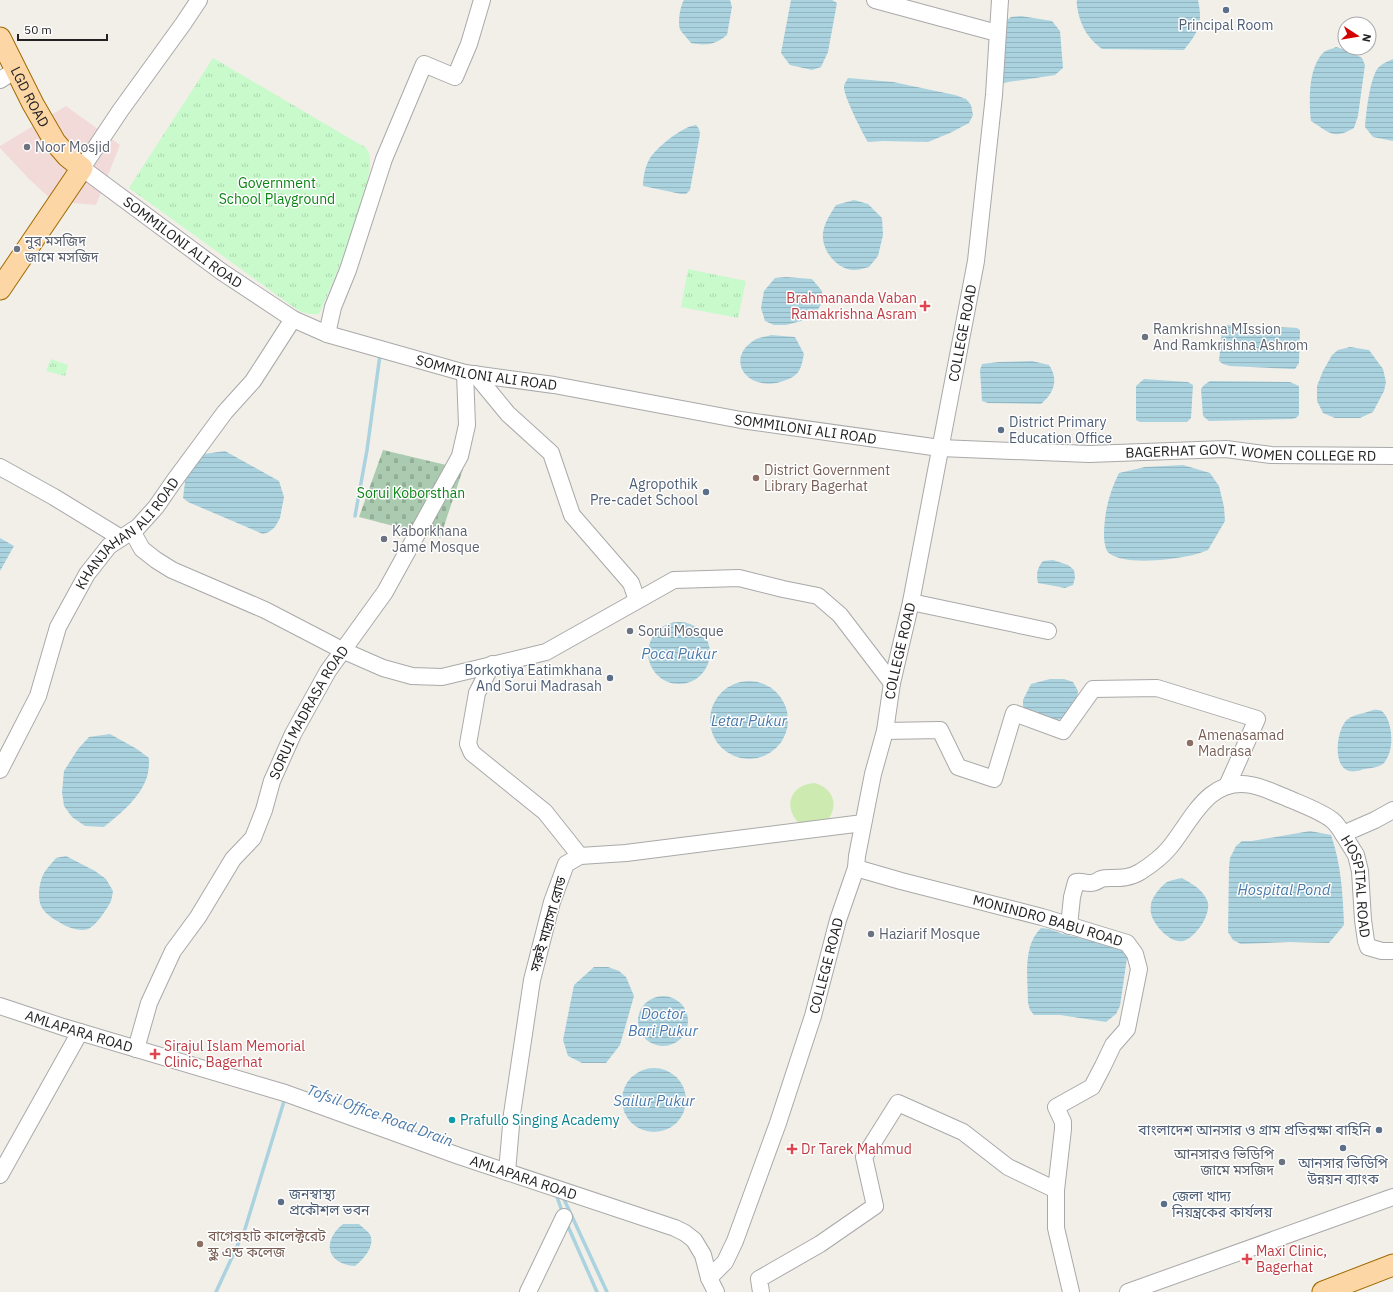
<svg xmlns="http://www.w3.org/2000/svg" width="1393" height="1292" viewBox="0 0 1393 1292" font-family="'IBM Plex Sans','Noto Sans Bengali',sans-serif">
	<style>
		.commercial { fill: #f2dad9 }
		.grass { fill: #cdebb0 }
		.cemetery { fill: url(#cemetery-stones) }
		.park { fill: url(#park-tufts) }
		.water { fill: url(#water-rules) }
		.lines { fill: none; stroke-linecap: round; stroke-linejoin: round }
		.stream { stroke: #aad3df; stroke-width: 3.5 }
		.minor-casing { stroke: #a9a9a9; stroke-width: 18 }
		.major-casing { stroke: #a06b00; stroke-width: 23 }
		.minor { stroke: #fff; stroke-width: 16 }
		.major { stroke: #fcd6a4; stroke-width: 21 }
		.service-dot { fill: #5c6f8a; stroke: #fff; stroke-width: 1.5 }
		.worship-dot { fill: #6b7280; stroke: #fff; stroke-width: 1.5 }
		.health-dot { fill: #e0444e; stroke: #fff; stroke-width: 1.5 }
		.education-dot { fill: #8d6e63; stroke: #fff; stroke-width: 1.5 }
		.culture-dot { fill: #0f9aa8; stroke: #fff; stroke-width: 1.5 }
		.labels { text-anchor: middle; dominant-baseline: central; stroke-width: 3; stroke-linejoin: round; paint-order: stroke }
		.service-label { font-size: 14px; fill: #4e5e75; stroke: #fff; text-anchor: start }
		.street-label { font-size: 14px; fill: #222; stroke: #fff }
		.worship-label { font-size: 14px; fill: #5b616d; stroke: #fff; text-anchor: start }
		.park-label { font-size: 14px; fill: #0c8416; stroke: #fff }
		.health-label { font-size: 14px; fill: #be3a42; stroke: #fff; text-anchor: start }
		.education-label { font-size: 14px; fill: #785e54; stroke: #fff; text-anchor: start }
		.culture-label { font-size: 14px; fill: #0d838f; stroke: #fff; text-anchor: start }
		.water-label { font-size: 15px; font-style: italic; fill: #4a7aab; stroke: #fff }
	</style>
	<defs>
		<pattern id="cemetery-stones" width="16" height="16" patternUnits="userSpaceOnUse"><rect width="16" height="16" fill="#aacbaf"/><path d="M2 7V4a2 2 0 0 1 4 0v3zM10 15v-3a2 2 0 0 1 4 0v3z" fill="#92ae96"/></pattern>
		<pattern id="park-tufts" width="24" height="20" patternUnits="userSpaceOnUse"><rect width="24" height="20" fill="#c8facc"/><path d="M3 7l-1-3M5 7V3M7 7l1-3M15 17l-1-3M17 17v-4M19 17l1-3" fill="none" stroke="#acd6af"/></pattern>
		<pattern id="water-rules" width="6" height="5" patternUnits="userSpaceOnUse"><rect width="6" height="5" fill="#aad3df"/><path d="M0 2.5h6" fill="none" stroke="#92b5bf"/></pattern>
	</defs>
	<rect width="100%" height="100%" fill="#f2efe9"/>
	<path class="commercial" d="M66 106 120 145 96 205 53 201 30 180 0 148V146Z"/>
	<path class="grass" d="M815 783C834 789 839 806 827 821L800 824C782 808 790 784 815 783Z"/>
	<path class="cemetery" d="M383 450 463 469 440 538 359 517Z"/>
	<g class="park">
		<path d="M213 58 361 145C364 146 367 148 368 151 374 165 366 185 362 199 351 239 336 276 319 314H309L299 311 129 188Z"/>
		<path d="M688 269 746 281 738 318 681 307Z"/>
		<path d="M51 359 68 365 65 376 46 371Z"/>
	</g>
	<g class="water">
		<path d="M684 0H730L732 7 727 35C714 45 708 46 691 43 688 39 684 35 681 31 677 25 680 6 684 0Z"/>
		<path d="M791 0H832L837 3 828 52 821 67 812 70 790 65 781 53Z"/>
		<path d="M1077 0H1198C1203 24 1199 31 1184 50L1102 49C1090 40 1083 30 1079 16 1078 10 1076 5 1077 0Z"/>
		<path d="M1021 16 1052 21 1060 31 1063 68 1055 75 1002 83 1003 23 1011 17Z"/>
		<path d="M1336 47 1349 51 1362 58 1365 65 1358 116 1354 128C1333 140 1330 133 1311 121 1309 101 1308 70 1322 54 1325 50 1332 49 1336 47Z"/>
		<path d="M1393 59V141L1373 137 1365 127C1366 114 1370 75 1379 67 1383 63 1389 61 1393 59Z"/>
		<path d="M848 78 893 82 955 95 966 99 971 105 973 115 969 123 950 133 928 142 883 141 868 142C863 134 843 95 844 87 844 84 847 80 848 78Z"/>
		<path d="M696 125 699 129 700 134 690 190 686 194H681L643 186C643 178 645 166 650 158 657 147 683 126 696 125Z"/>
		<path d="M854 200 868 204 882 218 883 235 878 256 869 267C864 268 859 270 854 270 837 270 821 250 823 233 824 223 831 213 836 205Z"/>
		<path d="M786 277 812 279 822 291V303L815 314 801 321 786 325H774L765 321 761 308 764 291 775 278Z"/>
		<path d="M1227 325 1297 328 1300 330 1299 363 1295 369H1292L1230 366 1223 364 1219 361 1222 331 1224 327Z"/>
		<path d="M771 335 795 337 804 354C803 358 802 365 800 369 797 375 792 378 786 380 779 383 769 385 762 383 737 378 733 354 753 341 758 337 766 337 771 335Z"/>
		<path d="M1350 347 1369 350 1383 369 1386 382 1384 391 1373 412 1360 418H1335L1323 413 1317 401V386L1323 371 1332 355 1338 350Z"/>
		<path d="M1032 361 1049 365C1059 380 1054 393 1041 404L988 403 982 401 980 370 982 364 999 362Z"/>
		<path d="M1144 379 1188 382 1193 385 1191 418 1187 422H1140L1136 420V386Z"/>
		<path d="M1210 381 1290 382 1299 386V415L1296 418 1292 419 1209 421 1203 416 1201 389 1204 385Z"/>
		<path d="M225 451 279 481 284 497 280 518 275 527 269 532 263 534 188 502 183 498 186 474 204 454Z"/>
		<path d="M1183 465 1210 473 1219 486 1224 507 1225 521 1208 550C1202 552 1195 555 1188 556 1171 560 1118 566 1107 551 1105 547 1104 540 1104 536 1104 513 1109 493 1119 473L1145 467Z"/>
		<path d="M0 538 14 546 0 571Z"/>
		<path d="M1053 560 1068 565 1074 570 1075 578 1073 585 1065 588 1038 583C1036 574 1037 568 1043 561Z"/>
		<circle cx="679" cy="653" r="31"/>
		<path d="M1050 679H1064L1073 682 1078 691 1077 700 1066 716 1058 720H1046L1025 710 1023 706V700L1031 684Z"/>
		<circle cx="749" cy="720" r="39"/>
		<path d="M1373 710C1382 709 1384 712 1388 720 1393 734 1393 752 1384 763 1379 768 1367 768 1361 770 1331 780 1335 735 1345 722 1351 714 1364 714 1373 710Z"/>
		<path d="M110 734 137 749 149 758C149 764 149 771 147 777 140 798 121 813 104 827L85 826 72 817 64 806 62 792 64 771 78 749 89 737Z"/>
		<path d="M1310 831 1331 835C1341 863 1343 895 1344 925L1329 943 1290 942 1241 944 1233 940 1228 932 1229 867 1230 858 1236 846 1242 841H1252Z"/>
		<path d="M66 856 95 871 106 879 113 891C112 895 112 900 110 903 107 909 95 927 88 929 80 932 66 927 59 922 53 919 46 914 42 908 37 900 39 883 43 875 46 869 52 863 56 858Z"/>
		<path d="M1182 878C1192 884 1201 888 1207 900 1213 912 1196 938 1183 941 1171 944 1153 925 1151 913 1150 911 1151 907 1151 904 1152 897 1161 886 1167 882 1171 880 1177 879 1182 878Z"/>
		<path d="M1041 928 1049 929 1063 934 1115 946 1123 950 1127 958 1120 1006 1116 1014 1106 1022 1060 1015H1034L1030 1010 1028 1003C1028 979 1022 946 1041 928Z"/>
		<path d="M594 967H608L619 971 626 977 634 996 620 1045 606 1063H582L568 1056 563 1040 574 985Z"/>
		<circle cx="663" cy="1021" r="25"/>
		<circle cx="654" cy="1100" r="32"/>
		<path d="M343 1224H359C362 1227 366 1230 369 1233 377 1245 363 1260 355 1266 326 1264 322 1241 343 1224Z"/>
	</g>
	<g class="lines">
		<g class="stream">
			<path d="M355 516 367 450 380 355"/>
			<path d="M556 1194 563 1214"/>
			<path d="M563 1197 607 1292"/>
			<path d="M567 1224 597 1292"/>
			<path d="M216 1292 245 1229 285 1098"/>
		</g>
		<g class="minor-casing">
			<g id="minor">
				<path id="s1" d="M199 0 183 24 120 111 82 168 222 272 293 319 327 334 465 373 554 385 741 420 940 448 1089 454 1226 449 1271 455 1393 456"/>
				<path d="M875 0 997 33"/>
				<path d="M0 80 16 70"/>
				<path d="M327 334 333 307 348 270 384 159 424 64 455 77 469 44 482 0"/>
				<path d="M475 374 508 414 551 453 572 515 631 583 637 600"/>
				<path d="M0 467 54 497 121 538"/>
				<path d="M132 531 142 549 156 560 172 570 265 610 342 650 383 668 412 676 442 677 546 652 674 580 739 578 783 589 818 596 840 615 892 683"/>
				<path d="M911 602 1048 631"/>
				<path d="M492 664 477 693 468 744 472 753 545 812 580 856"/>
				<path d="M885 731 940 730 958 767 994 779 1014 713 1063 731 1093 689 1157 688 1257 719 1227 786"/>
				<path id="s2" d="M0 770 38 696 58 627 87 574 109 546 138 527 156 507 174 481 225 412 253 381 293 319"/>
				<path id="s3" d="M1393 810 1375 820 1343 834 1356 855 1360 871 1363 920 1366 941 1368 947 1382 951H1393"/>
				<path id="s4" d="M856 868 901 881 1042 917 1127 943 1135 954 1139 969 1127 1029 1113 1045 1103 1066 1092 1087 1056 1107 1063 1122V1129L1056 1190V1228L1071 1292"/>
				<path d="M1069 926 1072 897 1076 882C1081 881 1085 883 1090 883 1096 883 1097 881 1101 879 1104 878 1108 878 1111 878 1121 878 1130 878 1140 872 1151 865 1162 857 1170 847 1192 820 1208 777 1251 785 1263 787 1274 793 1285 797 1298 803 1321 811 1332 820 1336 823 1340 829 1343 834"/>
				<path id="s5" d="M0 1006 63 1027 285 1093 459 1156 675 1228 685 1233 694 1240 703 1255 709 1278 716 1292"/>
				<path id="s6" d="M136 1049 149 1003 173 951 198 917 233 859 253 838 264 810 272 781 293 734 328 671 385 592 460 456 467 425 465 373"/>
				<path d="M507 1172 512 1114 532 980 552 902 566 864 580 856 626 853 863 823"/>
				<path d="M0 1175 80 1032"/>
				<path id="s7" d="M709 1278 725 1262 735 1241 778 1123 813 1016 838 920 856 868 857 856 873 774 885 731 892 683 911 602 976 261 994 95 1000 0"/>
				<path d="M528 1292 564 1217"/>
				<path d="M761 1292 759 1279 820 1244 875 1206 864 1157 898 1103 963 1132 1008 1167 1056 1190"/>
				<path d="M1128 1292 1393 1197"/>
			</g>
		</g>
		<g class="major-casing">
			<g id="major">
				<path id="s8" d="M0 38 33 104 55 142 67 156 82 168 0 289"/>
				<path d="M1323 1292 1393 1265"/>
			</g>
		</g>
		<use href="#minor" class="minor"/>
		<use href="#major" class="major"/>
	</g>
	<g class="service-dot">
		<circle cx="1226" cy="10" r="4"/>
		<circle cx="1001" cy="430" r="4"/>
		<circle cx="706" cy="492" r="4"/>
		<circle cx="610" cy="678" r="4"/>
		<circle cx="1379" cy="1130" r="4"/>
		<circle cx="1343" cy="1148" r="4"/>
		<circle cx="281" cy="1202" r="4"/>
		<circle cx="1164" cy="1204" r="4"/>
	</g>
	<g class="worship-dot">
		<circle cx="27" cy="147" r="4"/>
		<circle cx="17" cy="249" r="4"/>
		<circle cx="1145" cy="337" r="4"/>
		<circle cx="384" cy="539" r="4"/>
		<circle cx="630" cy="631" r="4"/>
		<circle cx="871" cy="934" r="4"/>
		<circle cx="1282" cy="1162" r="4"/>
	</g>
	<g class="health-dot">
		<path d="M923 300h4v4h4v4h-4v4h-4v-4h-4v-4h4z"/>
		<path d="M153 1048h4v4h4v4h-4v4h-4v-4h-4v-4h4z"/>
		<path d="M790 1143h4v4h4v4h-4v4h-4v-4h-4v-4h4z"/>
		<path d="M1245 1253h4v4h4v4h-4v4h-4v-4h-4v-4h4z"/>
	</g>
	<g class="education-dot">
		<circle cx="756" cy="478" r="4"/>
		<circle cx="1190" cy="743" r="4"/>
		<circle cx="200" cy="1244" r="4"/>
	</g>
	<circle class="culture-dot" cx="452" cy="1120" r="4"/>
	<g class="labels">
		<g class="service-label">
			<text x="1226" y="25" text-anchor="middle">Principal Room</text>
			<text x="1009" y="422">District Primary<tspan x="1009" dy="16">Education Office</tspan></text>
			<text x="698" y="484" text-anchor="end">Agropothik<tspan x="698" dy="16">Pre-cadet School</tspan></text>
			<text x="602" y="670" text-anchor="end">Borkotiya Eatimkhana<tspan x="602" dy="16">And Sorui Madrasah</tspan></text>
			<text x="1371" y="1130" text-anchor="end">বাংলাদেশ আনসার ও গ্রাম প্রতিরক্ষা বাহিনি</text>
			<text x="1343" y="1163" text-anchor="middle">আনসার ভিডিপি<tspan x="1343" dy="16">উন্নয়ন ব্যাংক</tspan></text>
			<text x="289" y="1194">জনস্বাস্থ্য<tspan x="289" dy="16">প্রকৌশল ভবন</tspan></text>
			<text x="1172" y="1196">জেলা খাদ্য<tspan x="1172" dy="16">নিয়ন্ত্রকের কার্যলয়</tspan></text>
		</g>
		<g class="street-label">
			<text stroke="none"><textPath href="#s8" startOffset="66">LGD ROAD</textPath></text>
			<text stroke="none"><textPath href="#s1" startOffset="330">SOMMILONI ALI ROAD</textPath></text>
			<text stroke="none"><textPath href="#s7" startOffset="984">COLLEGE ROAD</textPath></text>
			<text stroke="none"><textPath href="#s1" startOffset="666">SOMMILONI ALI ROAD</textPath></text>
			<text stroke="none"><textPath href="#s1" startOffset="990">SOMMILONI ALI ROAD</textPath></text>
			<text stroke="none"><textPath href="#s1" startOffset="1437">BAGERHAT GOVT. WOMEN COLLEGE RD</textPath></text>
			<text stroke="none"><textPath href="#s2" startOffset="273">KHANJAHAN ALI ROAD</textPath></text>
			<text stroke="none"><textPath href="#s7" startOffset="660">COLLEGE ROAD</textPath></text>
			<text stroke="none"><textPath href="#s6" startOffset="382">SORUI MADRASA ROAD</textPath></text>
			<text stroke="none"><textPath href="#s3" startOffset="111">HOSPITAL ROAD</textPath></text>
			<text stroke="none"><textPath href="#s4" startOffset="199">MONINDRO BABU ROAD</textPath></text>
			<text transform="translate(548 924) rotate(-74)">সরুই মাদ্রাসা রোড</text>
			<text stroke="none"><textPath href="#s7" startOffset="336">COLLEGE ROAD</textPath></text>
			<text stroke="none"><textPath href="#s5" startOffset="83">AMLAPARA ROAD</textPath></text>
			<text stroke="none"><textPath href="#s5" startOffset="551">AMLAPARA ROAD</textPath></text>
		</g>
		<g class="worship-label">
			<text x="35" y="147">Noor Mosjid</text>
			<text x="25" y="241">নুর মসজিদ<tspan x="25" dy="16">জামে মসজিদ</tspan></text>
			<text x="1153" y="329">Ramkrishna MIssion<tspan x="1153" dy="16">And Ramkrishna Ashrom</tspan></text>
			<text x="392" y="531">Kaborkhana<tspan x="392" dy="16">Jame Mosque</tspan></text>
			<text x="638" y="631">Sorui Mosque</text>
			<text x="879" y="934">Haziarif Mosque</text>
			<text x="1274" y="1154" text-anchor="end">আনসারও ভিডিপি<tspan x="1274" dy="16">জামে মসজিদ</tspan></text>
		</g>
		<g class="park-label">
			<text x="277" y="183">Government<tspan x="277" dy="16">School Playground</tspan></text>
			<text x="411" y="493">Sorui Koborsthan</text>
		</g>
		<g class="health-label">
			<text x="917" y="298" text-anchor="end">Brahmananda Vaban<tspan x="917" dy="16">Ramakrishna Asram</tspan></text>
			<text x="164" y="1046">Sirajul Islam Memorial<tspan x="164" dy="16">Clinic, Bagerhat</tspan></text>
			<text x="801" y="1149">Dr Tarek Mahmud</text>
			<text x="1256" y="1251">Maxi Clinic,<tspan x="1256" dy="16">Bagerhat</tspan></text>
		</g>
		<g class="education-label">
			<text x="764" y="470">District Government<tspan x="764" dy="16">Library Bagerhat</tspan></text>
			<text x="1198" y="735">Amenasamad<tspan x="1198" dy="16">Madrasa</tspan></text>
			<text x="208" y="1236">বাগেরহাট কালেক্টরেট<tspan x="208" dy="16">স্কুল এন্ড কলেজ</tspan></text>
		</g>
		<g class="culture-label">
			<text x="460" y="1120">Prafullo Singing Academy</text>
		</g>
		<g class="water-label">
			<text x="679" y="653">Poca Pukur</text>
			<text x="749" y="720">Letar Pukur</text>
			<text x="1284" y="889">Hospital Pond</text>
			<text x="663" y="1013">Doctor<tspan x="663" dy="17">Bari Pukur</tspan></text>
			<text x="654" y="1100">Sailur Pukur</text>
			<text transform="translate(380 1115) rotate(20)">Tofsil Office Road Drain</text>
		</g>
	</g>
	<g transform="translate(1357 36) rotate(102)"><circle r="19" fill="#ffffff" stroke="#a7a7a7"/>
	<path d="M0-3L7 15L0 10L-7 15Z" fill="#d40000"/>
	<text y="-6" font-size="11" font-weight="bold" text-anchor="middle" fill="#222222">N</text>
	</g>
	<path d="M18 34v6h89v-6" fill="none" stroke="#222222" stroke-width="2"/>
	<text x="24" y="34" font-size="12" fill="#222222" stroke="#ffffff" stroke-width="3" paint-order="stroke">50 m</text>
</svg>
